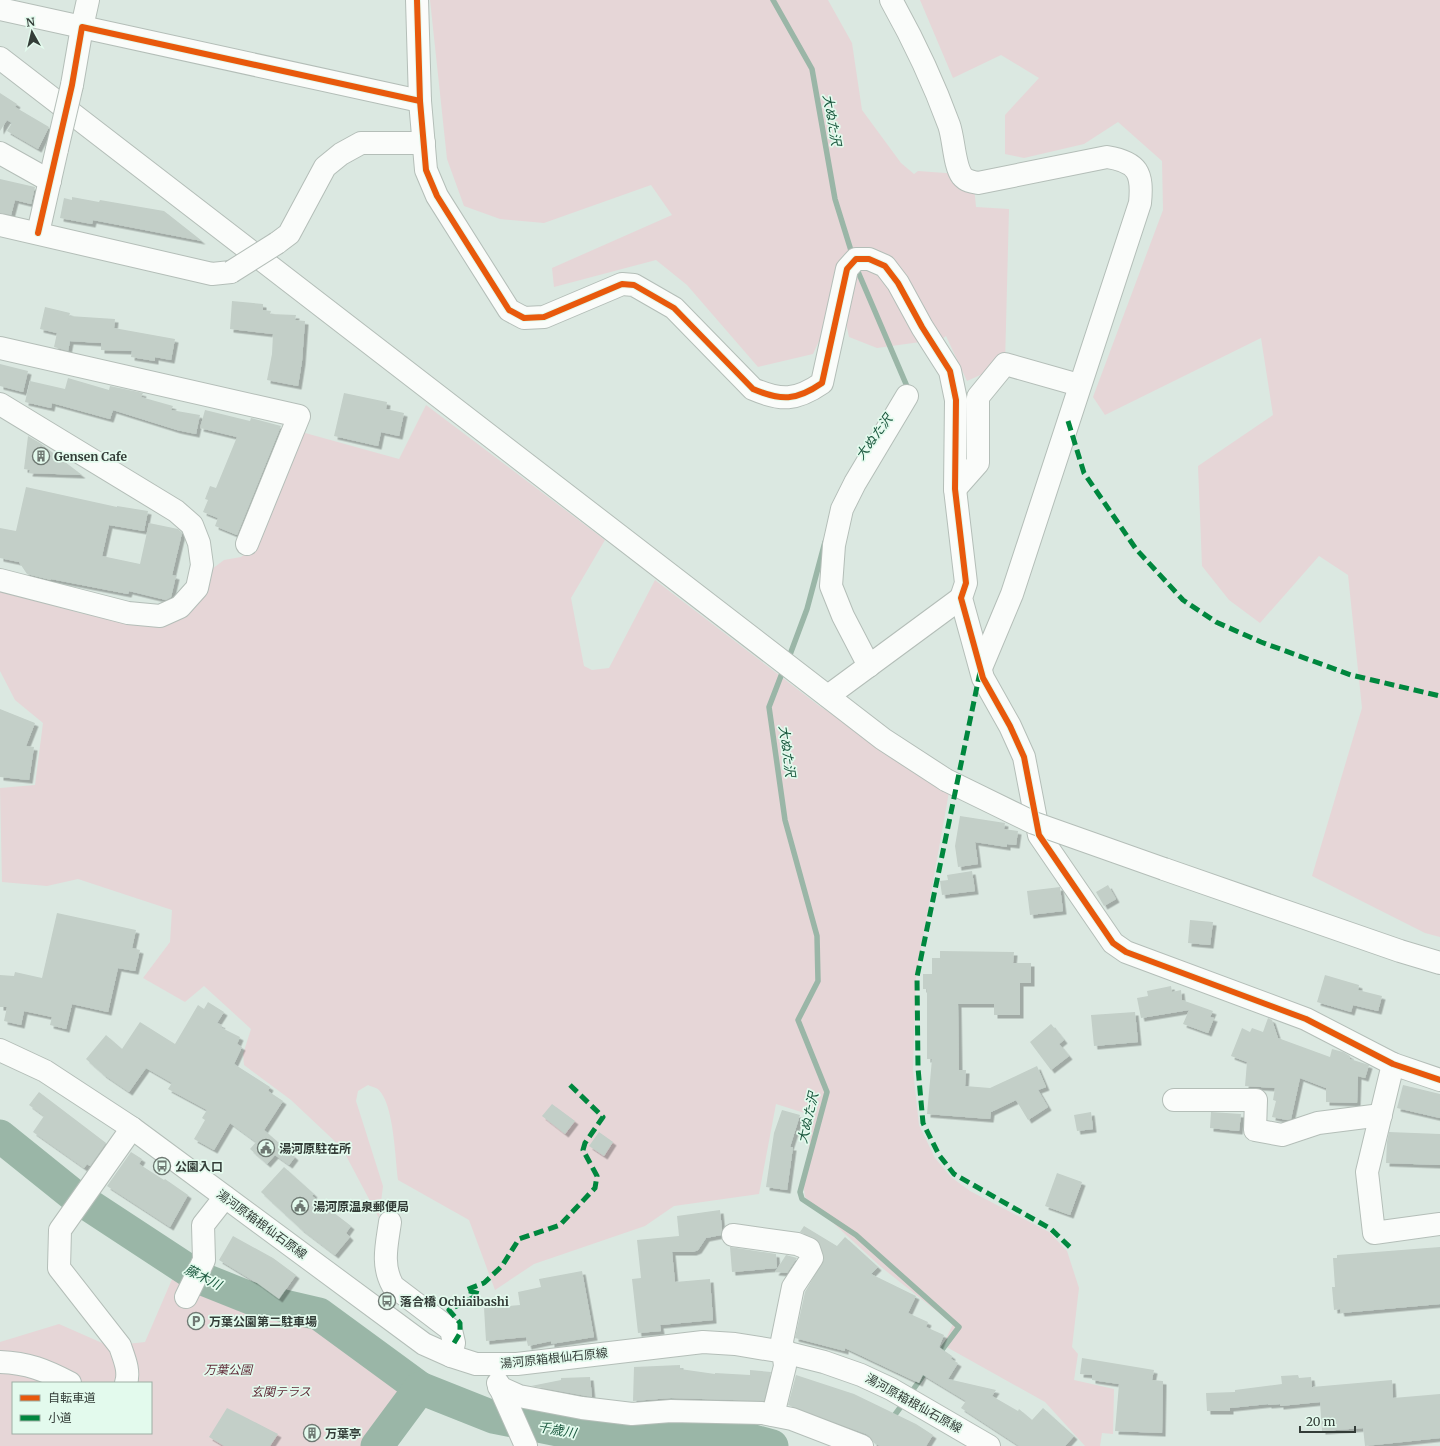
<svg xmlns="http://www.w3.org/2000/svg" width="1440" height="1446" viewBox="0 0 1440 1446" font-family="Merriweather,'Noto Sans JP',serif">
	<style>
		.green { fill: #e6d6d7; fill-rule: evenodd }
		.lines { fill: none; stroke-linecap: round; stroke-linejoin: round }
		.stream { stroke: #9ab6a7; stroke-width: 5.5 }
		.river { stroke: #9ab6a7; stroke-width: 33 }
		.building { fill: #c3cfc8; filter: url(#shadow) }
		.minor-casing { stroke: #b4beb8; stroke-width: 24 }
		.tertiary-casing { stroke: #b4beb8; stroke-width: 24 }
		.primary-casing { stroke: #b4beb8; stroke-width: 24 }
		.minor { stroke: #fafcfa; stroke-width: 22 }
		.tertiary { stroke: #fafcfa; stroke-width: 22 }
		.primary { stroke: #fafcfa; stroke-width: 22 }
		.minor-bridge-casing { stroke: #b4beb8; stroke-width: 24; stroke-linecap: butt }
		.tertiary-bridge-casing { stroke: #b4beb8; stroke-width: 24; stroke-linecap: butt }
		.minor-bridge { stroke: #fafcfa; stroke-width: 22 }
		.tertiary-bridge { stroke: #fafcfa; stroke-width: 22 }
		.quiet { stroke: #00873e; stroke-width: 5; stroke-dasharray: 10 5; stroke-linecap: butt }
		.cycleway-casing { stroke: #e3faed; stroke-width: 8 }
		.cycleway { stroke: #e8590c; stroke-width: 6 }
		.labels { text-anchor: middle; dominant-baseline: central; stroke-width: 3.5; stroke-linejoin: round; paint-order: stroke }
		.poi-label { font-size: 12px; font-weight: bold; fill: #333c37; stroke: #e3faed; text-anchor: start }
		.street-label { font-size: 12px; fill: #333c37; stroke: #e3faed }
		.park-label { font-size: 12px; font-style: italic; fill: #602b38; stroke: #e3faed }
		.water-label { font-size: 13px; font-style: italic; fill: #19573d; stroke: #e3faed }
	</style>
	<defs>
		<filter id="shadow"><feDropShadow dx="3.5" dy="3.5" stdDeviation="0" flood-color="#0004"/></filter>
	</defs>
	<rect width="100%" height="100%" fill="#dbe8e1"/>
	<g class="green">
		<path d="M430 0H828L852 43 862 110 901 163 914 174 918 171 973 175 976 207 1009 209 1005 364 967 381 946 336 942 339 877 348 849 337 840 296 813 354 758 367 687 285 656 260 554 287 552 268 672 215 651 185 544 223 500 219 464 206 447 159Z"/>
		<path d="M920 0H1440V937L1425 933 1312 876 1362 708 1348 575 1319 556 1260 623 1229 600 1202 566 1198 466 1273 415 1261 338 1105 415 1093 397 1163 210 1162 161 1118 122 1084 144 1024 158 1005 154V115L1039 78 1001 55 953 78Z"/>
		<path d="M426 405 605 540 571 598 584 666 592 670 609 668 655 580 818 705 949 792 916 977 913 1070 919 1125 935 1158 951 1177 970 1191 1049 1232 1067 1251 1079 1288 1072 1347 1078 1354 1074 1380 1114 1389 1113 1434 1102 1433 1100 1446H1085L1045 1402 943 1345 953 1324 881 1267 805 1197 803 1183 814 1116 776 1104 759 1194 674 1206 645 1226 534 1264 495 1290 469 1220 398 1180C395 1157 394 1106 379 1090 376 1087 372 1087 368 1085L358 1091 356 1101 383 1186 379 1218 342 1148 291 1100 244 1065 243 1054 251 1029 204 986 185 1002 143 978 170 942 172 910 78 879 47 886 2 882 0 788 35 785 43 723 15 700 0 671V590L80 613 126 622 162 624 212 569 224 560 241 557 255 546 298 431 399 459Z"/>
		<path d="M176 1270 314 1319 420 1388 377 1446H0V1342L59 1324 109 1346 145 1342ZM13 1383H151V1433H13Z"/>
	</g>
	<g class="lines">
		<g class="stream">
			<path d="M773 0 812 69 835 199 853 257"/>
			<path d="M856 267 909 391"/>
			<path d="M788 660 807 609 825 542"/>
			<path d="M784 668 769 707 785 820 817 936 818 981 798 1020 827 1092 800 1192 802 1199 856 1235 959 1327 938 1355"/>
			<path d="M910 1394 927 1370"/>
			<path d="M891 1420 905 1401"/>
		</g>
		<g class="river">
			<path d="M0 1136 72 1194 200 1278 250 1298 319 1314 420 1388"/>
			<path d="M377 1446 420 1388 493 1417 578 1434H729L772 1446"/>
		</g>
	</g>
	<g class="building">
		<path d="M0 93 17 104 15 107 49 127 38 149 7 131 12 123 7 120 0 131Z"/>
		<path d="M0 179 35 187 31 204 15 200 11 215 0 213Z"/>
		<path d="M72 197 99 202 100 200 164 211 202 241 93 220 92 224 60 218 64 198 72 200Z"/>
		<path d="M232 301 263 304V310L271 311 270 314 296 315 295 320 305 321 302 361 298 386 267 380 272 354 273 334 230 329Z"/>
		<path d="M45 307 70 313 69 316 115 319 114 328 175 339 171 360 155 357V361L131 357 132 351 101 350V343L70 341 68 351 54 347 57 333 40 329Z"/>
		<path d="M0 364 28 371 23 392 0 386Z"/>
		<path d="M68 378 109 390 110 386 143 393 141 397 173 406 171 410 200 415 196 434 177 430 113 410 110 419 52 403 51 408 25 402 30 381 65 389Z"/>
		<path d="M344 393 387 402 386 409 404 413 399 436 381 432 378 446 334 436Z"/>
		<path d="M205 410 250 421 251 418 281 426 237 535 215 526 218 518 203 512 208 500 205 499 210 486 216 488 237 437 200 428Z"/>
		<path d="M28 436 40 443 82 475 29 473 30 470 24 469Z"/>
		<path d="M26 487 117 507V506L148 511 144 531 109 525 102 556 140 564 149 523 178 529 182 533 172 575 176 576 171 597 166 600 129 591 128 594 51 579V580L27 574 19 562 0 558V528L16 531Z"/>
		<path d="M0 709 35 723 26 746 34 747 29 780 0 777Z"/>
		<path d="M960 816 1005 823 1004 829 1018 831 1016 845 1007 844V847L975 842 978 864 958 867 955 846Z"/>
		<path d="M972 871 975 891 942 895 940 881 948 880 947 875Z"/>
		<path d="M1108 885 1116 899 1104 906 1096 892Z"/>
		<path d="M1060 887 1063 911 1030 915 1027 891Z"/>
		<path d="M57 913 136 930 132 948 140 950 135 971 118 968 108 1012 72 1004 66 1029 50 1025 52 1017 24 1011 21 1025 4 1021 7 1007H0V975L14 976 15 972 42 978Z"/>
		<path d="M1190 920 1213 922 1210 945 1188 943Z"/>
		<path d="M940 951 1014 952 1013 963H1031V983H1020V1015H994V1004H958L959 1070H966L965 1086 990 1088 1037 1066 1046 1087 1038 1090 1048 1107 1028 1120 1016 1100 991 1112 990 1119 927 1114 932 1059H927V989H923V974H932V958H940Z"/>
		<path d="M1325 975 1359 985 1358 990 1382 996 1378 1011 1353 1005 1351 1012 1317 1002Z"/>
		<path d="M1171 986 1172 992 1181 990 1182 1000 1213 1011 1210 1017 1214 1018 1208 1033 1183 1024 1189 1010 1141 1018 1137 998 1148 996 1147 991Z"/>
		<path d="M208 1002 224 1012 217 1023 222 1025 220 1027 240 1037 237 1044 242 1047 234 1064 270 1087 268 1091 283 1101 264 1130 295 1157 289 1165 275 1155 267 1164 250 1149 256 1142 230 1123 214 1150 194 1139 205 1120 202 1118 207 1110 168 1089 172 1083 146 1068 129 1092 104 1075 86 1059 106 1035 122 1049 140 1022 175 1044 198 1005 204 1009Z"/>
		<path d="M1135 1012 1138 1042 1094 1046 1091 1015Z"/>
		<path d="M1268 1018 1272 1020 1278 1038 1330 1057 1332 1049 1343 1052 1350 1056V1059L1369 1065 1365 1078 1358 1076 1357 1103 1326 1102V1088L1300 1078 1291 1119 1287 1120 1272 1117 1276 1101 1273 1100 1275 1088 1245 1086 1247 1062 1231 1056 1242 1028 1250 1032 1252 1028 1263 1032Z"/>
		<path d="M1051 1024 1064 1040 1059 1044 1069 1056 1051 1070 1030 1042Z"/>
		<path d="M1403 1085 1440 1094V1118L1397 1108Z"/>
		<path d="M39 1092 106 1143 90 1166 87 1164 84 1168 33 1132 44 1116 29 1105Z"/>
		<path d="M552 1104 575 1121 565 1134 542 1116Z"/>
		<path d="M782 1110 800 1115 790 1147H793L787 1190 766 1187 774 1133Z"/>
		<path d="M1091 1112 1093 1129 1077 1131 1074 1115Z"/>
		<path d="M1211 1112 1241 1114 1239 1131 1210 1128Z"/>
		<path d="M599 1132 613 1142 604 1156 589 1146Z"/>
		<path d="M1389 1132 1440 1134V1165L1386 1163 1387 1142Z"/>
		<path d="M131 1152 142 1159 139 1164 164 1180 165 1179 188 1195 170 1227 107 1186Z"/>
		<path d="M284 1167 314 1194 312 1196 351 1226 346 1233 350 1237 335 1255 301 1229 261 1192Z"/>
		<path d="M1057 1173 1082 1182 1070 1215 1045 1206Z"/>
		<path d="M720 1210 722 1229 721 1235 706 1238 698 1250 693 1252H672L675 1282 710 1279 713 1320 660 1325 661 1331 638 1333 632 1279 641 1278 637 1240 679 1236 677 1216Z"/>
		<path d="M804 1226 837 1246 845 1237 878 1267 871 1274 916 1296 908 1313 928 1322 926 1327 944 1335 939 1347 952 1356 951 1359 958 1363 948 1379 996 1390 992 1396 1018 1411 1019 1409 1032 1420 1043 1408 1074 1436 1065 1446H1019L961 1408 966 1401 923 1375 919 1383 845 1348V1351L795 1338 805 1292 824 1259 818 1241 800 1232Z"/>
		<path d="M233 1236 273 1258 296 1275 279 1299 257 1283 219 1260Z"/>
		<path d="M730 1247 776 1254 777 1268 732 1272Z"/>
		<path d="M1440 1247V1304L1341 1313 1340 1309 1334 1310 1332 1287H1335L1333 1258H1337V1255Z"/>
		<path d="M786 1255 797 1258 787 1273 775 1272Z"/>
		<path d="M582 1271 594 1337 551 1344V1341L528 1346 526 1337 486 1341 484 1308 520 1305 518 1292 541 1287 539 1279Z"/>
		<path d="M1082 1358 1154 1370 1152 1380 1163 1381 1162 1433 1115 1431 1119 1384 1092 1380V1375L1080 1374Z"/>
		<path d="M680 1365V1369L715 1374V1373L750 1375V1370L771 1372 764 1401 671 1398 633 1401 634 1367Z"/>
		<path d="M796 1375 854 1394 916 1424 933 1435 926 1446H880L874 1443 871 1438 866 1434 788 1405Z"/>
		<path d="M1298 1375 1299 1378 1311 1377 1312 1387 1392 1380 1393 1398 1440 1394V1438L1365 1446 1363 1428 1322 1431 1320 1402 1280 1406V1404L1268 1405V1404L1230 1408V1411H1207L1206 1393 1235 1392V1390L1282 1384 1281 1376Z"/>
		<path d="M590 1377 592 1397 531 1386 561 1380V1378Z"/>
		<path d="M227 1408 243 1416 278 1434 270 1446H224L209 1437Z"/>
	</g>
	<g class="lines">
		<g class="minor-casing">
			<g id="minor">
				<path d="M417 0 420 101 426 170 437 196 509 310 524 318 544 317 622 284 634 285 674 308 753 389C781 401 796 401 822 383L847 269 856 259H869L885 266 898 283 922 327 950 371 956 400 955 489 966 583 961 598 983 678 1010 726 1024 757 1039 835 1113 943 1126 952 1306 1019 1393 1064 1440 1080"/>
				<path d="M891 0C914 41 933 81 949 125 954 139 954 165 962 176 966 181 972 182 978 183L1107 157C1138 162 1143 173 1140 203L1012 594 981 668"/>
				<path d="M0 9 82 27 88 0"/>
				<path d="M72 85 82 27 420 101"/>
				<path d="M0 153 50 181"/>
				<path d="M0 225 212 274 231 272"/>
				<path d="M38 233 57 149"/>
				<path d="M277 243 289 234 325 167 341 154 361 143H424"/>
				<path d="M0 348 299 416 247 544"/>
				<path d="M0 404 176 511 192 525 199 543 202 565 197 588 180 607 160 616 128 613 0 580"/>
				<path d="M955 489 978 463V397L1005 364 1079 385"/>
				<path d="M869 666 843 616 831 586 834 545 842 509 855 483 907 396"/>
				<path d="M828 696 961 598"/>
				<path d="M1393 1064 1367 1172 1374 1233 1440 1224"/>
				<path d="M1174 1100H1256L1255 1130 1282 1135 1318 1123 1381 1115"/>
				<path d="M390 1222C387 1244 381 1265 393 1286L451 1330 454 1343 451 1356"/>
				<path d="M733 1235 797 1244 809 1249 812 1258 793 1287 782 1341 785 1366 773 1415"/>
				<path d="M186 1297 204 1260 203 1225 225 1197"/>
				<path d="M0 1362C28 1363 45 1370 70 1383"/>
				<path d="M126 1383C130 1371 124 1358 120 1346L59 1268 60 1230 132 1128"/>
				<path d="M498 1383 526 1446"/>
				<path d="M499 1387 519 1396 582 1408 632 1414 671 1411 762 1413 792 1419 862 1446"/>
			</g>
		</g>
		<g class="tertiary-casing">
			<g id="tertiary">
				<path d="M0 58 883 739 946 780"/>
				<path d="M1164 869 1400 951 1440 963"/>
			</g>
		</g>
		<g class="primary-casing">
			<path id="primary" d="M0 1050 45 1071 132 1128 424 1344 451 1356 476 1364H517L703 1342 735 1344 784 1352 824 1362 861 1375 891 1389 989 1446"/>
		</g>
		<use href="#minor" class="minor"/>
		<use href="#tertiary" class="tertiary"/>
		<use href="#primary" class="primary"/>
		<g class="minor-bridge-casing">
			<g id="minor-bridge">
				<path d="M57 149 72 85"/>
				<path d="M231 272 277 243"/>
			</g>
		</g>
		<g class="tertiary-bridge-casing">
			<path id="tertiary-bridge" d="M946 780 1034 823 1164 869"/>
		</g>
		<use href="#minor-bridge" class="minor-bridge"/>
		<use href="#tertiary-bridge" class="tertiary-bridge"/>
		<g class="quiet">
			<path d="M1068 421 1084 473 1136 549 1183 600 1216 622 1261 642 1351 675 1440 696"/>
			<path d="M980 672 917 977 918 1068 923 1123 939 1155 954 1174 1051 1229 1073 1250"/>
			<path d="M454 1343 460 1333V1323L449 1310 480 1294 466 1290 484 1283 502 1266 519 1239 560 1225 595 1188 597 1176 583 1150 585 1143 603 1117 570 1085"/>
		</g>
		<g class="cycleway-casing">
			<g id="cycleway">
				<path d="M417 0 420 101 426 170 437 196 509 310 524 318 544 317 622 284 634 285 674 308 753 389C781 401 796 401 822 383L847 269 856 259H869L885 266 898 283 922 327 950 371 956 400 955 489 966 583 961 598 983 678 1010 726 1024 757 1039 835 1113 943 1126 952 1306 1019 1393 1064 1440 1080"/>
				<path d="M38 233 72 85 82 27 420 101"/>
			</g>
		</g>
		<use href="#cycleway" class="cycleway"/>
	</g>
	<defs>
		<g id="building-ring" transform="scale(0.9)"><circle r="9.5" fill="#e3faed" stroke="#6e7872" stroke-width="1.5"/><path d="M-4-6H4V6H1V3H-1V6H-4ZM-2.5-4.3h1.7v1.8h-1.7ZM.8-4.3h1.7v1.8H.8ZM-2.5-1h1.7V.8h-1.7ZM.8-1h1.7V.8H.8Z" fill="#6e7872"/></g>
		<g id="civic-ring" transform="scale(0.9)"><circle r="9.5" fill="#e3faed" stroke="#6e7872" stroke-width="1.5"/><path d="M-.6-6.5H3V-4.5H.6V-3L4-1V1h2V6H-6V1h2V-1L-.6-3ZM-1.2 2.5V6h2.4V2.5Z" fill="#6e7872"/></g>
		<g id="bus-ring" transform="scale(0.9)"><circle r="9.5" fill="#e3faed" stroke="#6e7872" stroke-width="1.5"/><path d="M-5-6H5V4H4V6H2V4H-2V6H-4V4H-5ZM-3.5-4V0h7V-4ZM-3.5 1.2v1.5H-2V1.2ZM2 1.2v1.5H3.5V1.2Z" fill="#6e7872"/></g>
		<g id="parking-ring" transform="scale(0.9)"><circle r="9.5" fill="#e3faed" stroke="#6e7872" stroke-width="1.5"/><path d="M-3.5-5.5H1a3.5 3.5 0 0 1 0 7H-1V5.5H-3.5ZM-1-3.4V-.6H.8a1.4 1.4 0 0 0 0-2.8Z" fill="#6e7872"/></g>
	</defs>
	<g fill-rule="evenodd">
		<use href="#building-ring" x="41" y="456"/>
		<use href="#civic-ring" x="266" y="1148"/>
		<use href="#bus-ring" x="162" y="1166"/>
		<use href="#civic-ring" x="300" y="1206"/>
		<use href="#bus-ring" x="387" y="1301"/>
		<use href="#parking-ring" x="196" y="1321"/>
		<use href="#building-ring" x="312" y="1433"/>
	</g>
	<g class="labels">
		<g class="poi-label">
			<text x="54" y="456">Gensen Cafe</text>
			<text x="279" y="1148">湯河原駐在所</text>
			<text x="175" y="1166">公園入口</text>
			<text x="313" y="1206">湯河原温泉郵便局</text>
			<text x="400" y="1301">落合橋 Ochiaibashi</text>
			<text x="209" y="1321">万葉公園第二駐車場</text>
			<text x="325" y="1433">万葉亭</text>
		</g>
		<g class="street-label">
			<text transform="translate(262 1224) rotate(36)">湯河原箱根仙石原線</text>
			<text transform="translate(554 1358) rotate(-6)">湯河原箱根仙石原線</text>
			<text transform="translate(914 1403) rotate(29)">湯河原箱根仙石原線</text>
		</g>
		<g class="park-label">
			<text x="228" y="1369">万葉公園</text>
			<text x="281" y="1391">玄関テラス</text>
		</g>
		<g class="water-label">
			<text transform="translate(832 120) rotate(80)">大ぬた沢</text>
			<text transform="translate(874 437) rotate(-54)">大ぬた沢</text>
			<text transform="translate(787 751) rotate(82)">大ぬた沢</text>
			<text transform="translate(808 1118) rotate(-77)">大ぬた沢</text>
			<text transform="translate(203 1277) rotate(27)">藤木川</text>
			<text transform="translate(557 1430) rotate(10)">千歳川</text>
		</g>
	</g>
	<rect x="12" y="1382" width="140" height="52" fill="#e3faed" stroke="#9daea4"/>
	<rect x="20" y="1395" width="20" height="6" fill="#e8590c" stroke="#9daea4"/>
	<text x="48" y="1402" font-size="12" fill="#333c37">自転車道</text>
	<rect x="20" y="1415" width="20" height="6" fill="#00873e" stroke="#9daea4"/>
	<text x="48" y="1422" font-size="12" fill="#333c37">小道</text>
	<g transform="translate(32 32) rotate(352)" stroke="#e3faed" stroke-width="3" paint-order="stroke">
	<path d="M0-3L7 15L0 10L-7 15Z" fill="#333c37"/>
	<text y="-6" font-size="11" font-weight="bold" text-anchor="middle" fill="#333c37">N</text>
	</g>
	<path d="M1300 1426v6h55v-6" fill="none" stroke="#333c37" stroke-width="2"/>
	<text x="1306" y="1426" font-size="12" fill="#333c37" stroke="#e3faed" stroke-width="3" paint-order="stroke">20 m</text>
</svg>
